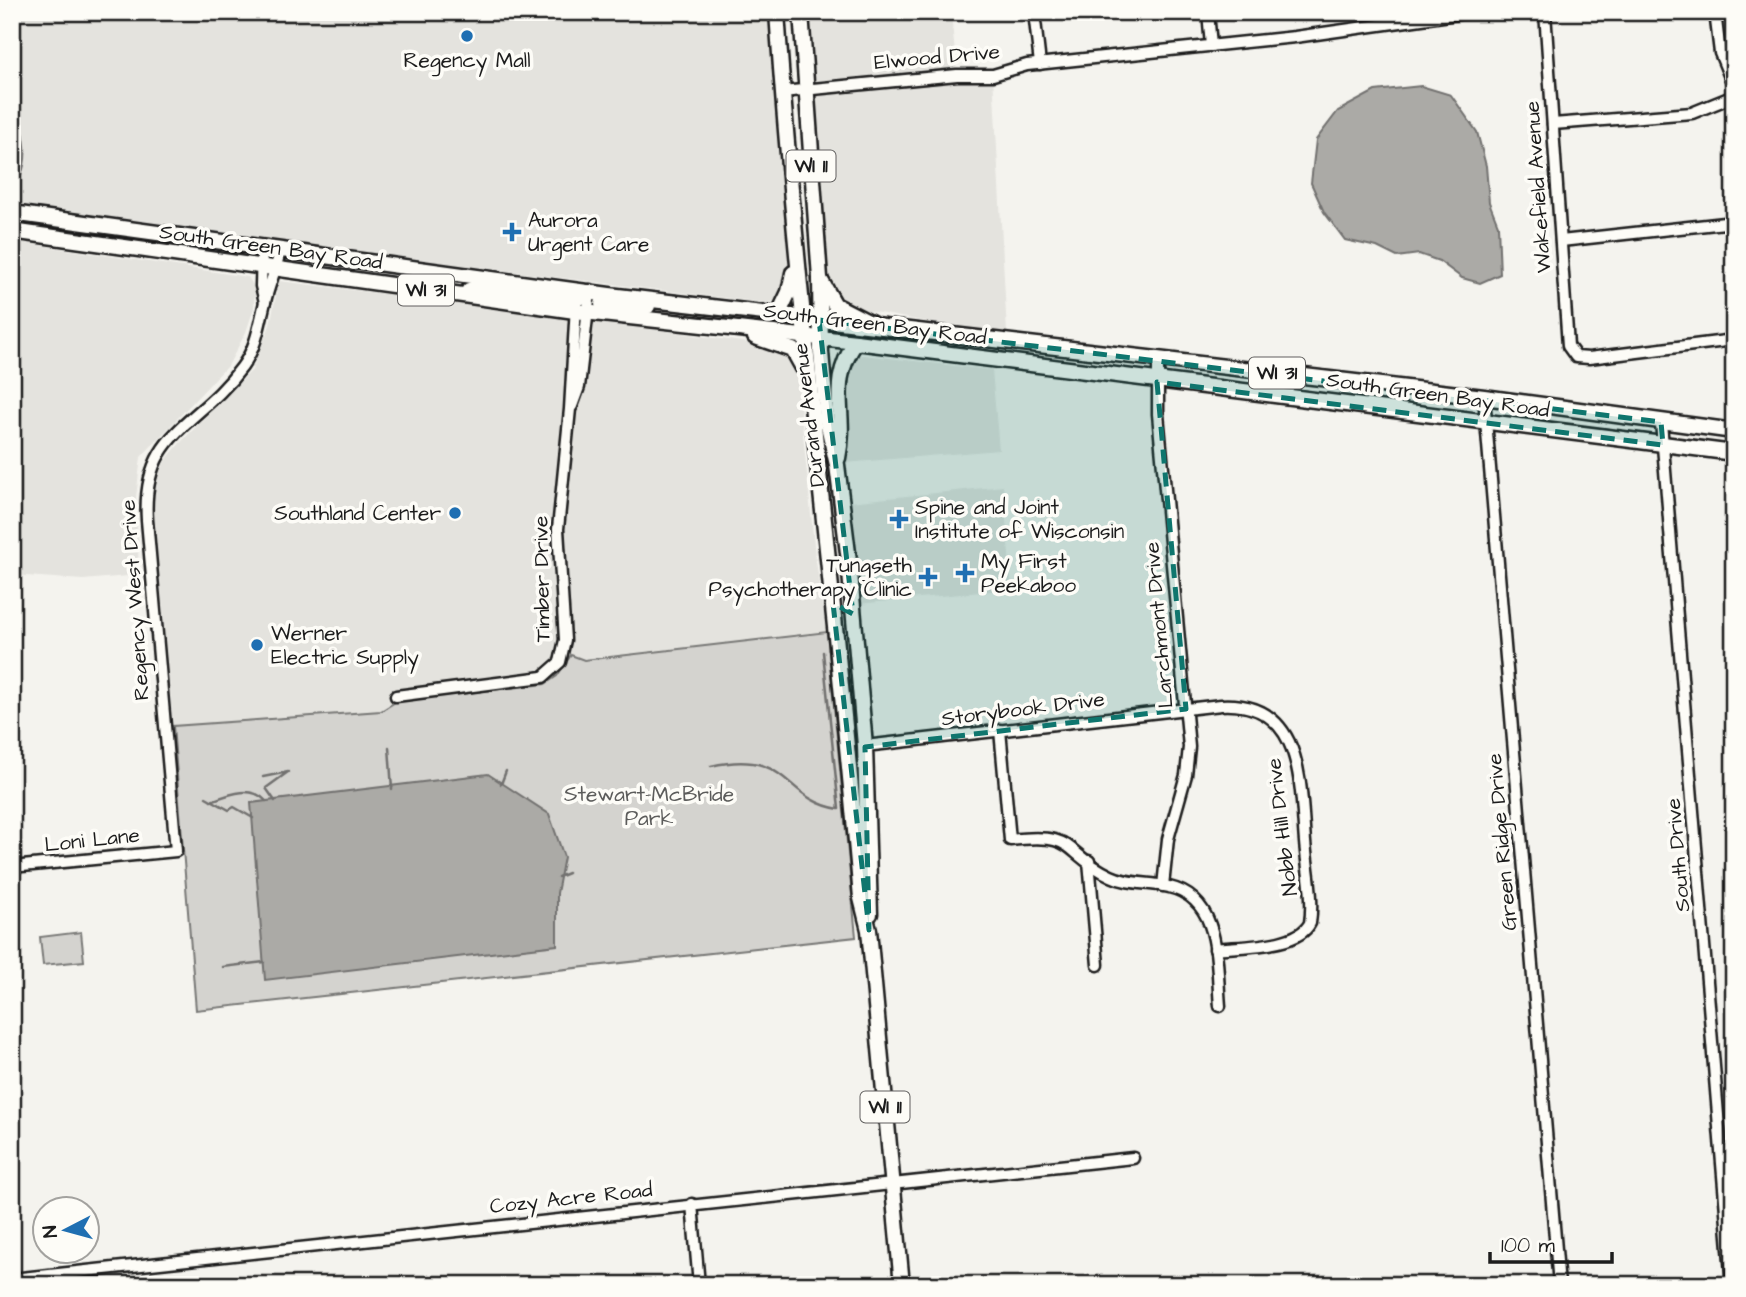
<svg xmlns="http://www.w3.org/2000/svg" width="1746" height="1297" viewBox="0 0 1746 1297" font-family="'Architects Daughter',sans-serif">
	<style>
		.built { fill: #e4e3de }
		.green { fill: #d4d3cf; stroke: #787876; stroke-width: 2 }
		.water { fill: #abaaa6; stroke: #72716f; stroke-width: 2 }
		.lines { fill: none; stroke-linecap: round; stroke-linejoin: round }
		.stream { stroke: #72716f; stroke-width: 2.5 }
		.minor-casing { stroke: #1c1c1c; stroke-width: 15 }
		.primary-casing { stroke: #1c1c1c; stroke-width: 19 }
		.minor { stroke: #fdfcf7; stroke-width: 10 }
		.primary { stroke: #fdfcf7; stroke-width: 14 }
		.marked { fill: #0f766e; fill-opacity: 0.2; stroke: #0f766e; stroke-width: 5; stroke-dasharray: 14 9; stroke-linejoin: round }
		.poi-dot { fill: #1f6fb2; stroke: #fdfcf7; stroke-width: 2.5 }
		.labels { text-anchor: middle; dominant-baseline: central; stroke-width: 7; stroke-linejoin: round; paint-order: stroke }
		.shield { fill: #fdfcf7; stroke: #605f5e; stroke-width: 2 }
		.shield-label { font-size: 19px; font-weight: bold; fill: #1c1c1c }
		.street-label { font-size: 21px; fill: #1c1c1c; stroke: #fdfcf7 }
		.poi-label { font-size: 21px; fill: #1c1c1c; stroke: #fdfcf7; text-anchor: start }
		.park-label { font-size: 21px; fill: #5c5c5b; stroke: #fdfcf7 }
	</style>
	<rect width="100%" height="100%" fill="#f4f3ee"/>
	<filter id="ink" filterUnits="userSpaceOnUse"><feTurbulence type="fractalNoise" baseFrequency=".0143" numOctaves="2"/><feDisplacementMap in="SourceGraphic" scale="14" xChannelSelector="R" yChannelSelector="G"/><feConvolveMatrix kernelMatrix="1 2 1 2 8 2 1 2 1" color-interpolation-filters="sRGB"/></filter>
	<g filter="url(#ink)">
		<g class="built">
			<path d="M12 12H769L789 275 780 295 772 302 764 303 249 239 12 204Z"/>
			<path d="M807 12H951L957 75H993L1007 333 937 324 848 307 836 299 829 284 822 224Z"/>
			<path d="M12 241 248 277 255 288 254 308 246 332 229 364 141 457 136 497 139 575 83 580 12 575Z"/>
			<path d="M279 281 542 313 770 346 789 351 796 363 815 555 827 632 584 660 554 654 549 665 534 674 396 690 397 701 381 711 173 726 153 505 155 481 165 461 180 443 252 370 270 325Z"/>
			<path d="M863 355 992 370 999 450 845 463 841 386 855 356Z"/>
			<path d="M1003 486 1012 589 858 604 849 502Z"/>
		</g>
		<g class="green">
			<path d="M827 632 856 937 196 1010 173 726 381 711 397 701 545 684 557 676 571 655 584 660Z"/>
			<path d="M81 932 84 961 43 965 40 937Z"/>
		</g>
		<g class="water">
			<path d="M1421 86 1451 95 1477 132 1486 166 1489 202 1498 225 1500 274 1480 283 1462 278 1439 261 1419 254 1397 257 1377 247 1345 240 1324 212 1311 183 1316 140 1338 111 1375 91Z"/>
			<path d="M12 105C25 124 34 169 12 185Z"/>
			<path d="M488 774 549 814 564 857 557 893V945L265 980 251 803Z"/>
		</g>
		<g class="lines">
			<g class="stream">
				<path d="M389 747 392 789"/>
				<path d="M711 766C791 748 782 800 839 809L823 652"/>
				<path d="M263 777 288 772 266 788 275 801"/>
				<path d="M501 784 506 771"/>
				<path d="M206 797 229 810 234 807 253 818"/>
				<path d="M211 801C230 794 251 785 266 801"/>
				<path d="M558 877 568 873"/>
				<path d="M223 967 264 962"/>
			</g>
			<g class="minor-casing">
				<g id="minor">
					<path d="M1034 12 1040 64"/>
					<path d="M1208 12 1211 46"/>
					<path d="M1545 12 1568 346 1576 357 1589 358 1734 340"/>
					<path d="M1715 12 1720 53 1734 87"/>
					<path d="M782 92 957 75H993L1027 65 1295 37 1471 12"/>
					<path d="M1553 124 1692 113 1734 96"/>
					<path d="M1561 241 1734 222"/>
					<path d="M262 248 261 286 265 302"/>
					<path d="M1158 360V414L1189 747 1186 775 1168 839 1163 886"/>
					<path d="M1484 397 1559 1285"/>
					<path d="M572 406 579 387 590 292"/>
					<path d="M1661 422 1732 1285"/>
					<path d="M396 696 543 677 560 662 565 640 558 529 570 409 576 305"/>
					<path d="M1000 730 1010 840C1080 832 1060 852 1111 876 1129 885 1150 882 1169 887 1222 899 1216 963 1220 1006"/>
					<path d="M865 746 1221 705C1304 701 1300 783 1305 842 1307 868 1314 898 1310 923 1298 948 1240 946 1215 949"/>
					<path d="M1089 861 1098 965"/>
					<path d="M12 867 176 851 147 520C141 432 198 427 242 367 257 346 259 326 265 302 269 284 277 268 280 250"/>
					<path d="M692 1204 699 1285"/>
					<path d="M12 1279 1133 1158"/>
				</g>
			</g>
			<g class="primary-casing">
				<g id="primary">
					<path d="M777 12C797 308 836 602 861 898L869 930 902 1285"/>
					<path d="M801 12 820 278 821 352 827 421 837 465 849 561 865 746 870 914"/>
					<path d="M12 213 609 295 1484 397 1734 431"/>
					<path d="M12 231 575 311 856 342 1734 453"/>
					<path d="M820 279 835 305 872 324"/>
					<path d="M469 290 490 288 576 300 590 292"/>
					<path d="M602 304 648 306"/>
					<path d="M778 315 789 292 793 273"/>
					<path d="M755 337 793 350 803 368"/>
					<path d="M838 458C848 412 826 385 856 342"/>
				</g>
			</g>
			<use href="#minor" class="minor"/>
			<use href="#primary" class="primary"/>
		</g>
	</g>
	<path class="marked" d="M819 320 1661 422 1663 445 1157 382 1186 709 865 747 869 930 833 603 853 614Z"/>
	<g class="poi-dot">
		<circle cx="467" cy="36" r="7"/>
		<path d="M508.5 221.5h7v7h7v7h-7v7h-7v-7h-7v-7h7z"/>
		<circle cx="455" cy="513" r="7"/>
		<path d="M895.5 508.5h7v7h7v7h-7v7h-7v-7h-7v-7h7z"/>
		<path d="M961.5 562.5h7v7h7v7h-7v7h-7v-7h-7v-7h7z"/>
		<path d="M924.5 566.5h7v7h7v7h-7v7h-7v-7h-7v-7h7z"/>
		<circle cx="257" cy="645" r="7"/>
	</g>
	<g class="labels">
		<g class="shield">
			<rect x="786.5" y="150.5" width="49" height="31" rx="5"/>
			<rect x="398" y="274.5" width="56" height="31" rx="5"/>
			<rect x="1249" y="357.5" width="56" height="31" rx="5"/>
			<rect x="860.5" y="1091.5" width="49" height="31" rx="5"/>
		</g>
		<g class="shield-label">
			<text x="811" y="166">WI 11</text>
			<text x="426" y="290">WI 31</text>
			<text x="1277" y="373">WI 31</text>
			<text x="885" y="1107">WI 11</text>
		</g>
		<g class="street-label">
			<text transform="translate(937 57) rotate(-5)">Elwood Drive</text>
			<text transform="translate(1538 187) rotate(-94)">Wakefield Avenue</text>
			<text transform="translate(271 247) rotate(8)">South Green Bay Road</text>
			<text transform="translate(875 324) rotate(7)">South Green Bay Road</text>
			<text transform="translate(1438 395) rotate(8)">South Green Bay Road</text>
			<text transform="translate(809 415) rotate(-97)">Durand Avenue</text>
			<text transform="translate(542 579) rotate(-91)">Timber Drive</text>
			<text transform="translate(135 600) rotate(-94)">Regency West Drive</text>
			<text transform="translate(1159 625) rotate(-95)">Larchmont Drive</text>
			<text transform="translate(1023 709) rotate(-7)">Storybook Drive</text>
			<text transform="translate(1282 827) rotate(-97)">Nobb Hill Drive</text>
			<text transform="translate(92 840) rotate(-6)">Loni Lane</text>
			<text transform="translate(1502 842) rotate(-95)">Green Ridge Drive</text>
			<text transform="translate(1678 855) rotate(-95)">South Drive</text>
			<text transform="translate(571 1198) rotate(-6)">Cozy Acre Road</text>
		</g>
		<g class="poi-label">
			<text x="467" y="60" text-anchor="middle">Regency Mall</text>
			<text x="528" y="220">Aurora<tspan x="528" dy="24">Urgent Care</tspan></text>
			<text x="915" y="507">Spine and Joint<tspan x="915" dy="24">Institute of Wisconsin</tspan></text>
			<text x="441" y="513" text-anchor="end">Southland Center</text>
			<text x="981" y="561">My First<tspan x="981" dy="24">Peekaboo</tspan></text>
			<text x="912" y="565" text-anchor="end">Tungseth<tspan x="912" dy="24">Psychotherapy Clinic</tspan></text>
			<text x="271" y="633">Werner<tspan x="271" dy="24">Electric Supply</tspan></text>
		</g>
		<g class="park-label">
			<text x="649" y="794">Stewart-McBride<tspan x="649" dy="24">Park</tspan></text>
		</g>
	</g>
	<rect width="1746" height="1297" fill="none" stroke="#fdfcf7" stroke-width="42"/>
	<rect x="21" y="21" width="1704" height="1255" fill="none" stroke="#1c1c1c" stroke-width="2.5" filter="url(#ink)"/>
	<g transform="translate(66 1230) rotate(264)"><circle r="33" fill="#fdfcf7" stroke="#a3a29f" stroke-width="2"/>
	<path d="M0-5L12 26L0 18L-12 26Z" fill="#1f6fb2"/>
	<text y="-10" font-size="19" font-weight="bold" text-anchor="middle" fill="#1c1c1c">N</text>
	</g>
	<path d="M1490 1252v10h122v-10" fill="none" stroke="#1c1c1c" stroke-width="3.5"/>
	<text x="1501" y="1252" font-size="21" fill="#1c1c1c" stroke="#fdfcf7" stroke-width="5" paint-order="stroke">100 m</text>
</svg>
